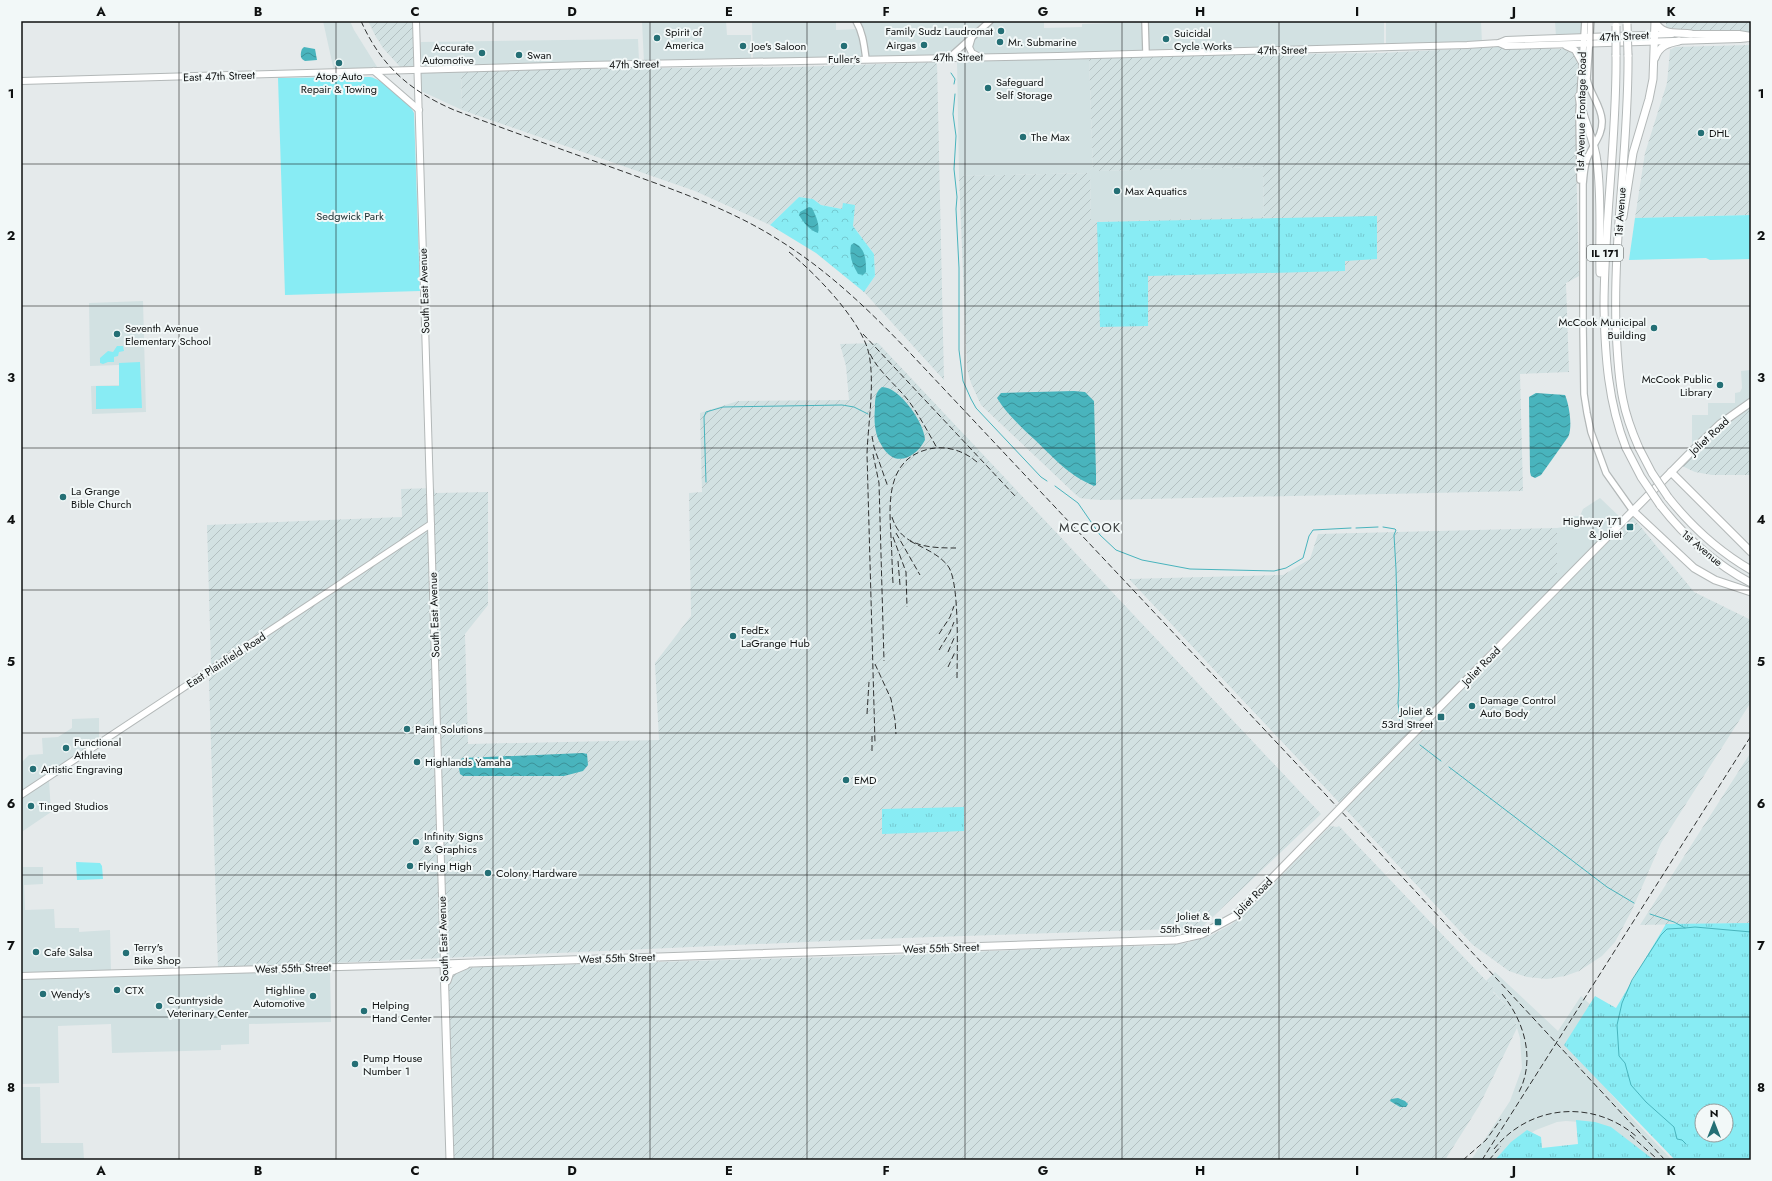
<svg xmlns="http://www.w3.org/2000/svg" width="1772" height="1181" viewBox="0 0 1772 1181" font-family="Jost,sans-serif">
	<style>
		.built { fill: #d2e1e2 }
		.industrial { fill: url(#industrial-furrows) }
		.grass { fill: url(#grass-tufts); fill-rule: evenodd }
		.forest { fill: url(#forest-crowns) }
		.green { fill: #88ecf4 }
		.water { fill: url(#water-waves) }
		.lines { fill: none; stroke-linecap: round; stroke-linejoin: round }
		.stream { stroke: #49b4bd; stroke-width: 1 }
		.tertiary-casing { stroke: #b3b8b8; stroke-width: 8 }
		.secondary-casing { stroke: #b3b8b8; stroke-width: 8 }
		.primary-casing { stroke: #b3b8b8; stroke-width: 9 }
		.tertiary { stroke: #fff; stroke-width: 5.5 }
		.secondary { stroke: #fff; stroke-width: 6 }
		.primary { stroke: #fff; stroke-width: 7 }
		.rail { stroke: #303232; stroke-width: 1; stroke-dasharray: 6 3; stroke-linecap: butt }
		.primary-bridge-casing { stroke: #b3b8b8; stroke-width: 9; stroke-linecap: butt }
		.primary-bridge { stroke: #fff; stroke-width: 7 }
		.grid { fill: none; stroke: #0f1111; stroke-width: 1; stroke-opacity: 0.55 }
		.poi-dot { fill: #246f75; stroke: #f2f8f8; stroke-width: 1.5 }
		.labels { text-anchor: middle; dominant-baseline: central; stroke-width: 4; stroke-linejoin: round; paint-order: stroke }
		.shield { fill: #f2f8f8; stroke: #535656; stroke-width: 1 }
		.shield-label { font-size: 10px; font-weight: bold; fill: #0f1111 }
		.poi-label { font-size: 11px; fill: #0f1111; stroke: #f2f8f8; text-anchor: start }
		.street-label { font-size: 11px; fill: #0f1111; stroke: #f2f8f8 }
		.park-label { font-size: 11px; fill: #1a2e30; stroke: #f2f8f8 }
		.quarter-label { font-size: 13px; letter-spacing: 1px; fill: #363a3a; stroke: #f2f8f8 }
		.neatline { fill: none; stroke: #0f1111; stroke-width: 1.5 }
		.grid-label { font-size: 13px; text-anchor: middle; font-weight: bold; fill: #0f1111 }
	</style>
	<defs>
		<pattern id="industrial-furrows" width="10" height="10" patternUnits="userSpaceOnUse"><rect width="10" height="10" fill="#d2e1e2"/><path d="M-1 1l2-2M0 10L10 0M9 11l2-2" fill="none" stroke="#b3c0c1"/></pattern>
		<pattern id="grass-tufts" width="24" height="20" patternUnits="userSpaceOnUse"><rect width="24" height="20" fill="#88ecf4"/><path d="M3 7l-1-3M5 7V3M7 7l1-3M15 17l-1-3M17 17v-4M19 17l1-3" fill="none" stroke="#74c9d0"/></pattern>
		<pattern id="forest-crowns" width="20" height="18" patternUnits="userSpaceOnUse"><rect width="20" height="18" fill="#88ecf4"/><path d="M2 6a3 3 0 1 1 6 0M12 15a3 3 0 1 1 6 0" fill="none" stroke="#74c9d0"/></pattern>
		<pattern id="water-waves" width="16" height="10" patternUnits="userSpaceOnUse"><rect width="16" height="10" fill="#49b4bd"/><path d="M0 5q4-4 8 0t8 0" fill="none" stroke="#3b9198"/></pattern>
	</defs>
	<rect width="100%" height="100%" fill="#e5eaeb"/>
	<g class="built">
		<path d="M323 21H350L354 30 379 70 334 71Z"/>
		<path d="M642 21H726L727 35H751V60L644 63Z"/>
		<path d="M752 21H836V30L859 29 864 58 753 60Z"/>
		<path d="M857 21H988L949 56 867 58Z"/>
		<path d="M992 21H1044V28L1082 27V24L1171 21H1384V46L983 55 978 53 972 47V43L974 38Z"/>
		<path d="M1386 21H1481L1482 43 1386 46Z"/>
		<path d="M1555 21H1583L1582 36 1556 37Z"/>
		<path d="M638 39 639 61 421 67V42Z"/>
		<path d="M1089 56 1093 171 1263 167 1264 218 1091 222 1090 173 959 176 957 59Z"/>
		<path d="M461 70 462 110 419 90V71Z"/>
		<path d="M143 301 146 412 92 414 91 386 120 385 119 365 90 366 89 303Z"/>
		<path d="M1751 370V400L1692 449V415H1708V403H1735V393L1740 392 1742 388 1741 371Z"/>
		<path d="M1600 498 1624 521 1557 589V528L1564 527 1563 517 1580 516 1583 509Z"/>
		<path d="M99 718V741L21 793V763L29 755 43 754 42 738 58 737 72 728V719Z"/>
		<path d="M49 780 51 812 23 831V867H43V884L24 885 25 910 54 909 55 928H79V932L110 930 111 971 21 974V799Z"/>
		<path d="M330 968 331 1022 249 1024V1044L221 1045V1050L112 1053 111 1024 58 1026 59 1083 21 1084V977Z"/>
		<path d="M1495 972 1558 1031 1581 996 1591 1005 1571 1048 1631 1117 1672 1160H1651L1579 1122 1566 1121 1557 1122 1536 1130 1523 1138 1501 1160H1471L1510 1101 1522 1068 1520 1038 1514 1018 1506 1005 1493 991 1495 990 1486 981Z"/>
		<path d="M21 1087H40L41 1143H83L84 1160H21Z"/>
	</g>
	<g class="industrial">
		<path d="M368 21H415L417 69H402L383 48 376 37Z"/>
		<path d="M1666 21H1751V35L1666 28Z"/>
		<path d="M1751 45V215L1635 218 1645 153 1667 83 1670 50 1675 47Z"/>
		<path d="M1498 47 1564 49 1574 54 1578 63 1576 157 1579 276 1566 283 1569 372 1520 374 1523 491 1101 500 1087 499 1080 498 1074 493 981 405 971 383 967 369 959 176 1090 173 1091 222 1264 217 1263 167 1093 171 1089 56 1381 53Z"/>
		<path d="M937 62 944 380 864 292 875 276 874 254 853 226 844 203 842 209 821 205 813 199 799 197 770 225 695 191 462 110 461 70 797 67Z"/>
		<path d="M878 343 1321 814 1201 928 873 939 218 968 209 681 211 665 207 525 402 517 401 489 434 488 435 493 488 492V605L465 634 468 744 659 740 655 663 691 616 689 493 702 492 700 413 738 401 849 400 846 366 840 344Z"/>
		<path d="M1751 404V475H1712L1695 472 1680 465 1734 415Z"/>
		<path d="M1631 515 1694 592 1751 620V702L1661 843 1632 910 1615 942 1602 956 1579 971 1565 976 1547 979 1527 977 1509 971 1473 945 1129 579 1283 575 1310 559 1318 534 1557 528V588Z"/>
		<path d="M1751 752V923L1640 925Z"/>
		<path d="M1330 826 1337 827 1339 826 1495 990 1493 992 1506 1005 1514 1018 1517 1028 1479 1106 1445 1160H454L448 979 451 972 466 968 480 967 872 956 1089 947 1151 946 1186 943 1210 936 1230 925 1240 918Z"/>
	</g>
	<g class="grass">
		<path d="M1377 216V259L1345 261V271L1148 276V326L1100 327 1097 222Z"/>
		<path d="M964 807V831L882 834V809Z"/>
		<path d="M1751 923V1160H1675L1564 1045 1595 996 1616 1008 1666 924ZM1702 1111H1726V1135H1702Z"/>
		<path d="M1576 1120 1595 1122 1611 1127 1654 1160H1495L1511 1142 1527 1130 1541 1137 1542 1148 1578 1144Z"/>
	</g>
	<path class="forest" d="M799 197 813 199 821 205 842 209 843 203 855 205 853 226 874 254 875 276 864 292 816 253 770 225Z"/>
	<g class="green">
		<path d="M370 77C382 79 409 102 414 113L420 291 285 295 278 78Z"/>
		<path d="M1751 215V259L1710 260 1706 258 1629 260 1635 218Z"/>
		<path d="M117 346H123L124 351 119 352 118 356 114 357V362H108L103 364 100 363V358L108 351 113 352Z"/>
		<path d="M140 362 142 408 96 409V386H119V363Z"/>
		<path d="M76 862 100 863 102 866 103 879 77 880Z"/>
	</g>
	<g class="water">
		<path d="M304 47 315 49 317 60 305 61C300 59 300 54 302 49Z"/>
		<path d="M809 207 812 208C816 216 820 225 818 233 809 230 804 223 799 215L800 212Z"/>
		<path d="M854 243C866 248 866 261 866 272L863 275 858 274C852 264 849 256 851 245Z"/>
		<path d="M882 387C900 387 925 424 925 440 915 459 894 468 882 446 874 434 874 420 875 407 875 400 875 392 882 387Z"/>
		<path d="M1074 391 1085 392 1094 401 1096 474V485L1094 486C1068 475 1054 458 1034 439 1021 427 1006 413 997 398L1001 393Z"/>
		<path d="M1536 393 1565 395C1569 404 1573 428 1568 437L1541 475 1535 478 1531 476 1530 472 1529 397Z"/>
		<path d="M583 753 587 754 588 765 583 771 564 776H463L460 774 458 762 463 758Z"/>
		<path d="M1398 1098 1405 1101 1408 1104 1406 1107H1400L1390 1101 1391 1099Z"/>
	</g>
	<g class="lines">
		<g class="stream">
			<path d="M951 73 955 79 954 84"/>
			<path d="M955 94 953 114 956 136 954 169 957 197 956 209 959 268V350L963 381 971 399 976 408 1041 477 1047 481"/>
			<path d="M706 482 704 417 706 412 723 407 842 405 854 407 868 414"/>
			<path d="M1055 486 1078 503 1100 535 1116 550 1142 560 1190 569 1274 571 1286 568 1303 558 1309 536 1313 530 1351 528"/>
			<path d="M1383 527 1395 529 1396 530 1394 535 1396 569 1399 685 1398 703 1401 726"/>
			<path d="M1356 528 1378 527"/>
			<path d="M1420 745 1441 761"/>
			<path d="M1449 767 1607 887 1634 903"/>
			<path d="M1650 914 1674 922 1685 928 1695 927 1751 932"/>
			<path d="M1685 928 1667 929 1661 935 1632 980 1622 1003 1617 1025 1619 1056 1625 1063 1631 1085 1646 1102 1674 1127 1677 1139 1682 1140 1686 1144"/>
		</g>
		<g class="tertiary-casing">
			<g id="tertiary">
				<path d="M856 21C863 33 864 45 866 59"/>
				<path d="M1145 21 1146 53"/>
				<path d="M1591 21 1587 79C1590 94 1601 105 1602 120 1603 136 1592 145 1587 159 1584 167 1584 176 1583 184V325L1584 394 1587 413 1591 432 1606 473 1633 511"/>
				<path d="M950 57 990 21"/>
				<path d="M1580 180 1579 112 1585 21"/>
			</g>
		</g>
		<g class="secondary-casing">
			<g id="secondary">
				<path d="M1687 34H1739L1751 36"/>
				<path d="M972 37 969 47 972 53 978 56"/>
				<path d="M1499 43 1506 46 1740 39 1750 38"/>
				<path d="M1566 46 1575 50 1581 61"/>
				<path d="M374 71 419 110"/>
				<path d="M21 81 586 65 1058 56 1467 45 1499 43 1506 40 1672 34"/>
				<path d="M21 795 431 524"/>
				<path d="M21 976 444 964 416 21"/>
			</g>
		</g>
		<g class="primary-casing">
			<g id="primary">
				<path d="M1655 21C1661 36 1678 32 1691 34"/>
				<path d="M1616 55C1617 139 1604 223 1604 307 1605 356 1608 402 1626 448"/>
				<path d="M1628 55C1629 146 1613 236 1616 327 1617 351 1618 376 1623 400 1626 416 1632 432 1639 448"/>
				<path d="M1655 58C1659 46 1668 43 1679 41"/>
				<path d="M1579 96C1582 119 1595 139 1597 162 1602 198 1599 237 1600 273"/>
				<path d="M1623 217 1633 153 1649 99 1653 79 1655 21"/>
				<path d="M1671 472 1751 552"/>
				<path d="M1668 497C1691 526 1718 551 1751 570"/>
				<path d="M1660 505C1685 537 1715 564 1751 583"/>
				<path d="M1633 511 1694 568 1715 580 1751 592"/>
				<path d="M1355 793 1688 455 1720 424 1751 402"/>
				<path d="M447 981 450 972 466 965"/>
				<path d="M450 1160 444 964 1176 940 1202 934 1235 916 1326 823"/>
			</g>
		</g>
		<use href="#tertiary" class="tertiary"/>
		<use href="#secondary" class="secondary"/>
		<use href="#primary" class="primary"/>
		<g class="rail">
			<path d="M361 21C381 66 410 91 454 110 510 131 566 151 622 171 677 191 733 210 782 242 831 273 872 313 912 355L1326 795 1665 1160"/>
			<path d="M789 252C815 273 862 321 869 354 875 385 868 423 867 454L875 743"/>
			<path d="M863 334 1016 497"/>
			<path d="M870 354C879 372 895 384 908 400 919 415 928 432 937 448"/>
			<path d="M872 436 874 447 888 487"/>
			<path d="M873 454 879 483 884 661"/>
			<path d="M892 517C901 547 929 548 956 548"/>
			<path d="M896 533 920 575"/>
			<path d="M893 537 906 572 907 607"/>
			<path d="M910 541C923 548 939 554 948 566 960 582 957 656 957 680"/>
			<path d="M898 561 900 585"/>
			<path d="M893 583C892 567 892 552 891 537 889 503 886 459 929 449 947 445 964 451 977 462"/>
			<path d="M939 634 950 617 954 606"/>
			<path d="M939 650 950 632 954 622"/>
			<path d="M948 652 955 636"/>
			<path d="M875 664 891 699 895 720 896 734"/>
			<path d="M948 667 955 652"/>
			<path d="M867 714 869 682"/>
			<path d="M872 736V751"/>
			<path d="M1502 994C1525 1022 1536 1061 1518 1094"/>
			<path d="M1630 1135 1655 1157"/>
			<path d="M1494 1149C1530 1104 1594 1099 1637 1137"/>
			<path d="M1463 1160 1486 1140 1501 1119"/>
			<path d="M1482 1160 1751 736"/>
			<path d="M1489 1160 1501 1146"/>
		</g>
		<g class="primary-bridge-casing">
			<g id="primary-bridge">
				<path d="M1627 24 1628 55"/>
				<path d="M1616 26V55"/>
				<path d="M1626 448 1641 477 1660 505"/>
				<path d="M1639 448 1652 473 1668 497"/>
				<path d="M1326 823 1355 793"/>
			</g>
		</g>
		<use href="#primary-bridge" class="primary-bridge"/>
	</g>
	<path class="grid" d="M179 21V1160M336 21V1160M493 21V1160M650 21V1160M807 21V1160M965 21V1160M1122 21V1160M1279 21V1160M1436 21V1160M1593 21V1160M21 164H1751M21 306H1751M21 448H1751M21 590H1751M21 733H1751M21 875H1751M21 1017H1751"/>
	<g class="poi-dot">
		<circle cx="1001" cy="31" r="4"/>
		<circle cx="657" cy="38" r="4"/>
		<circle cx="1166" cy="39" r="4"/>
		<circle cx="1000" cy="42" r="4"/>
		<circle cx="924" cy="45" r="4"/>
		<circle cx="743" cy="46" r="4"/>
		<circle cx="844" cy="46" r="4"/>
		<circle cx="482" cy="53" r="4"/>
		<circle cx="519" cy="55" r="4"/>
		<circle cx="339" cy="63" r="4"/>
		<circle cx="988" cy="88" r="4"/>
		<circle cx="1701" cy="133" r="4"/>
		<circle cx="1023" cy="137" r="4"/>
		<circle cx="1117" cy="191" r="4"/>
		<circle cx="1654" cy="328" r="4"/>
		<circle cx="117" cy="334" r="4"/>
		<circle cx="1720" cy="385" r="4"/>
		<circle cx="63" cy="497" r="4"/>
		<rect x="1626" y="523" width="8" height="8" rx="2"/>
		<circle cx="733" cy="636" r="4"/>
		<circle cx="1472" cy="706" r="4"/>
		<rect x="1437" y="713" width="8" height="8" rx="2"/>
		<circle cx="407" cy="729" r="4"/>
		<circle cx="66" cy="748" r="4"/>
		<circle cx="417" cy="762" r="4"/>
		<circle cx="33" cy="769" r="4"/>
		<circle cx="846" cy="780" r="4"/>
		<circle cx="31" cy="806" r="4"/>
		<circle cx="416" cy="842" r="4"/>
		<circle cx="410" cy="866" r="4"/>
		<circle cx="488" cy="873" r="4"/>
		<rect x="1214" y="918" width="8" height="8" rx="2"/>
		<circle cx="36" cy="952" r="4"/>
		<circle cx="126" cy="953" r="4"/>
		<circle cx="117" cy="990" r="4"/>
		<circle cx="43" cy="994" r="4"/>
		<circle cx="313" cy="996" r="4"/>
		<circle cx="159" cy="1006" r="4"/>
		<circle cx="364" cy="1011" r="4"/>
		<circle cx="355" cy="1064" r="4"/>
	</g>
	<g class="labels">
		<rect class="shield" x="1587" y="245" width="36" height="16" rx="3"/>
		<g class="shield-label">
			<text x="1605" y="253">IL 171</text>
		</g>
		<g class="poi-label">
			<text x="993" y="31" text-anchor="end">Family Sudz Laudromat</text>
			<text x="665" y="32">Spirit of<tspan x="665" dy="13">America</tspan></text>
			<text x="1174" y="33">Suicidal<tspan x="1174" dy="13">Cycle Works</tspan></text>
			<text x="1008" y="42">Mr. Submarine</text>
			<text x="916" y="45" text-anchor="end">Airgas</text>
			<text x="751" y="46">Joe's Saloon</text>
			<text x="474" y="47" text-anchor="end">Accurate<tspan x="474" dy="13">Automotive</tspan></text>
			<text x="527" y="55">Swan</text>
			<text x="844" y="59" text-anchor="middle">Fuller's</text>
			<text x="339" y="76" text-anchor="middle">Atop Auto<tspan x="339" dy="13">Repair &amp; Towing</tspan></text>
			<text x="996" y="82">Safeguard<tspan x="996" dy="13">Self Storage</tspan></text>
			<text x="1709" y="133">DHL</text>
			<text x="1031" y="137">The Max</text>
			<text x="1125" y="191">Max Aquatics</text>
			<text x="1646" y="322" text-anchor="end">McCook Municipal<tspan x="1646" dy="13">Building</tspan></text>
			<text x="125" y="328">Seventh Avenue<tspan x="125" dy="13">Elementary School</tspan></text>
			<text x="1712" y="379" text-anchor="end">McCook Public<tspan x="1712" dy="13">Library</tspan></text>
			<text x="71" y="491">La Grange<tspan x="71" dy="13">Bible Church</tspan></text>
			<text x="1622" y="521" text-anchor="end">Highway 171<tspan x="1622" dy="13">&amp; Joliet</tspan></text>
			<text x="741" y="630">FedEx<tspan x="741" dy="13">LaGrange Hub</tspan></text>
			<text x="1480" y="700">Damage Control<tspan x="1480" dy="13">Auto Body</tspan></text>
			<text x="1433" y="711" text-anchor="end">Joliet &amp;<tspan x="1433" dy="13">53rd Street</tspan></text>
			<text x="415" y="729">Paint Solutions</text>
			<text x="74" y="742">Functional<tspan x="74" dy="13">Athlete</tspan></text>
			<text x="425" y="762">Highlands Yamaha</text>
			<text x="41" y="769">Artistic Engraving</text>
			<text x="854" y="780">EMD</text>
			<text x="39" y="806">Tinged Studios</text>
			<text x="424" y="836">Infinity Signs<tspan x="424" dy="13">&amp; Graphics</tspan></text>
			<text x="418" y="866">Flying High</text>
			<text x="496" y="873">Colony Hardware</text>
			<text x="1210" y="916" text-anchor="end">Joliet &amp;<tspan x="1210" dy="13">55th Street</tspan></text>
			<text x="134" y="947">Terry's<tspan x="134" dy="13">Bike Shop</tspan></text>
			<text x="44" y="952">Cafe Salsa</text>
			<text x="125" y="990">CTX</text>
			<text x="305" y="990" text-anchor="end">Highline<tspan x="305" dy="13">Automotive</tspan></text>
			<text x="51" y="994">Wendy's</text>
			<text x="167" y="1000">Countryside<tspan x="167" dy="13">Veterinary Center</tspan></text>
			<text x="372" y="1005">Helping<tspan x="372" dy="13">Hand Center</tspan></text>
			<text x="363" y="1058">Pump House<tspan x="363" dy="13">Number 1</tspan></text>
		</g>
		<g class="street-label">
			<text transform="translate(1624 36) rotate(-3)">47th Street</text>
			<text transform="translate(1282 50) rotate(-1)">47th Street</text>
			<text transform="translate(958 57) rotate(-1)">47th Street</text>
			<text transform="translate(634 64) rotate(-1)">47th Street</text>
			<text transform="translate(219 76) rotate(-2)">East 47th Street</text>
			<text transform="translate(1581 112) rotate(-89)">1st Avenue Frontage Road</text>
			<text transform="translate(1620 212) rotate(-86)">1st Avenue</text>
			<text transform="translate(424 291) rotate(-92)">South East Avenue</text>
			<text transform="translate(1709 436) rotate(-43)">Joliet Road</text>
			<text transform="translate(1702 548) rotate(40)">1st Avenue</text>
			<text transform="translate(434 615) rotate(-92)">South East Avenue</text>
			<text transform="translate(226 660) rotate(-33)">East Plainfield Road</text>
			<text transform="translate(1481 666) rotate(-46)">Joliet Road</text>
			<text transform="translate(1253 897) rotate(-45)">Joliet Road</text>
			<text transform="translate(443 939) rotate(-92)">South East Avenue</text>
			<text transform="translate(941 948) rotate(-2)">West 55th Street</text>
			<text transform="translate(617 958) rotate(-2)">West 55th Street</text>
			<text transform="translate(293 968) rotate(-2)">West 55th Street</text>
		</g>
		<g class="park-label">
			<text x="350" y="216">Sedgwick Park</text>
		</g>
		<g class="quarter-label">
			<text x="1090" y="527">MCCOOK</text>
		</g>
	</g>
	<rect width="1772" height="1181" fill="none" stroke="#f2f8f8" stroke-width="44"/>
	<g transform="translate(1714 1123)"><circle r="19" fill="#f2f8f8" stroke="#979c9c"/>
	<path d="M0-3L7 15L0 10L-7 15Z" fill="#246f75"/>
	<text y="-6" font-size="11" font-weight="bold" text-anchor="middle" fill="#0f1111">N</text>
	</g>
	<rect x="22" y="22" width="1728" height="1137" class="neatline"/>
	<g class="grid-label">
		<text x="101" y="16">A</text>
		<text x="258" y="16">B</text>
		<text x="415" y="16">C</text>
		<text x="572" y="16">D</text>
		<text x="729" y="16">E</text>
		<text x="886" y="16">F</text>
		<text x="1043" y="16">G</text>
		<text x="1200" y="16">H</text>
		<text x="1357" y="16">I</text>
		<text x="1514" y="16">J</text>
		<text x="1671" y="16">K</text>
		<text x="11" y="98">1</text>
		<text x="1761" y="98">1</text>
		<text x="11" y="240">2</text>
		<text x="1761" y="240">2</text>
		<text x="11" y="382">3</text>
		<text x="1761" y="382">3</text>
		<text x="11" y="524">4</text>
		<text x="1761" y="524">4</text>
		<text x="11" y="666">5</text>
		<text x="1761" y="666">5</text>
		<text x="11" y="808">6</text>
		<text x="1761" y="808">6</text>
		<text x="11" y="950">7</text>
		<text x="1761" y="950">7</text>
		<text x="11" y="1092">8</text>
		<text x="1761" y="1092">8</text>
		<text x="101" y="1175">A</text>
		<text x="258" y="1175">B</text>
		<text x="415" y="1175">C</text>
		<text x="572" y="1175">D</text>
		<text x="729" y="1175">E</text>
		<text x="886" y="1175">F</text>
		<text x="1043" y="1175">G</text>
		<text x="1200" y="1175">H</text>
		<text x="1357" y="1175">I</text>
		<text x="1514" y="1175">J</text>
		<text x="1671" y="1175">K</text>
	</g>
</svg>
